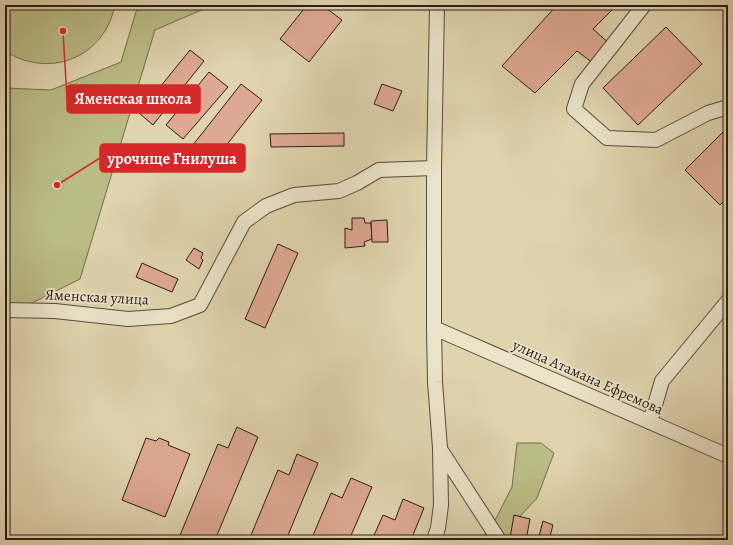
<svg xmlns="http://www.w3.org/2000/svg" width="733" height="545" viewBox="0 0 733 545" font-family="Alegreya,serif">
	<style>
		.green { fill: #babb85; stroke: #716c4d }
		.building { fill: #dea992; stroke: #281c15 }
		.lines { fill: none; stroke-linecap: round; stroke-linejoin: round }
		.minor-casing { stroke: #564a3b; stroke-width: 16 }
		.minor { stroke: #ebe3ca; stroke-width: 14 }
		.labels { text-anchor: middle; dominant-baseline: central; stroke-width: 3.5; stroke-linejoin: round; paint-order: stroke }
		.street-label { font-size: 15px; fill: #281c15; stroke: #ebe3ca }
		.leader { fill: none; stroke: #d62828; stroke-width: 1.5 }
		.callout-dot { fill: #d62828; stroke: #ebe3ca; stroke-width: 1.5 }
		.callout { fill: #d62828; stroke: #d62828; stroke-width: 1.5 }
		.callout-label { font-size: 16px; text-anchor: middle; font-weight: bold; fill: #fff }
	</style>
	<rect width="100%" height="100%" fill="#e0d4ae"/>
	<filter id="stains"><feTurbulence type="fractalNoise" baseFrequency=".005" numOctaves="4"/><feColorMatrix values="0 0 0 0 .2 0 0 0 0 .09 0 0 0 0 .02 0 0 0 .5 -.17"/></filter>
	<radialGradient id="worn" r=".72"><stop offset=".6" stop-color="#630" stop-opacity="0"/><stop offset="1" stop-color="#630" stop-opacity=".3"/></radialGradient>
	<g class="green">
		<path d="M5 5H115C113 14 110 23 105 31 83 66 39 73 5 51Z"/>
		<path d="M138 5H213L155 30 80 279 18 310 5 309V88L51 90 121 62Z"/>
		<path d="M517 443H541L554 453 537 498 513 524 516 540H478L490 530 512 487Z"/>
	</g>
	<g class="building">
		<path d="M307 5H322L342 20 309 62 280 39Z"/>
		<path d="M557 5H617L593 29 611 45 594 64 577 51 535 93 502 66Z"/>
		<path d="M666 27 702 64 638 125 603 88Z"/>
		<path d="M190 50 204 61 153 125 139 113Z"/>
		<path d="M209 72 228 87 183 139 166 125Z"/>
		<path d="M241 84 262 100 210 166 189 150Z"/>
		<path d="M382 84 402 91 393 111 374 104Z"/>
		<path d="M728 127V197L720 205 685 170Z"/>
		<path d="M344 133V146L271 147 270 134Z"/>
		<path d="M352 218H364L365 223H371L372 239 364 242 365 246 345 248V228L352 230Z"/>
		<path d="M387 220 388 242H372L371 221Z"/>
		<path d="M278 244 298 253 265 328 245 319Z"/>
		<path d="M194 248 203 253 201 258 203 260 199 269 186 260Z"/>
		<path d="M142 263 178 279 172 292 136 277Z"/>
		<path d="M237 427 258 437 215 540H178L218 444 228 448Z"/>
		<path d="M146 438 156 441 159 438 169 442 168 445 190 454 165 517 122 500Z"/>
		<path d="M297 454 318 463 286 540H249L278 470 289 475Z"/>
		<path d="M351 478 372 487 349 540H311L331 493 342 498Z"/>
		<path d="M403 499 424 508 411 540H372L383 515 395 520Z"/>
		<path d="M514 515 530 519 526 540H517L510 538Z"/>
		<path d="M543 521 553 525 549 540H538Z"/>
	</g>
	<g class="lines">
		<g class="minor-casing">
			<g id="minor">
				<path d="M644 5 582 84 574 109 607 138 656 140 708 113 728 107"/>
				<path d="M5 310 55 311 128 319 171 316 200 305 244 222 266 206 294 195 339 191 357 183 379 170 434 168"/>
				<path d="M434 328 728 456"/>
				<path d="M650 422 662 381 728 301"/>
				<path d="M440 449 499 540"/>
				<path d="M434 540 438 528 441 505 440 448 435 382 434 328V168L437 5"/>
			</g>
		</g>
		<use href="#minor" class="minor"/>
	</g>
	<g class="labels">
		<g class="street-label">
			<text transform="translate(97 297) rotate(3)">Яменская улица</text>
			<text transform="translate(588 377) rotate(24)">улица Атамана Ефремова</text>
		</g>
	</g>
	<path class="leader" d="M63 31L67 99M57 185L100 158"/>
	<g class="callout-dot">
		<circle cx="63" cy="31" r="4"/>
		<circle cx="57" cy="185" r="4"/>
	</g>
	<g class="callout">
		<rect x="67" y="85" width="133" height="28" rx="4"/>
		<rect x="100" y="144" width="145" height="28" rx="4"/>
	</g>
	<g class="callout-label">
		<text x="133" y="104">Яменская школа</text>
		<text x="172" y="164">урочище Гнилуша</text>
	</g>
	<rect width="733" height="545" fill="none" stroke="#e0d4ae" stroke-width="20"/>
	<rect x="6" y="6" width="721" height="533" fill="none" stroke="#281c15" stroke-width="2"/>
	<rect x="10" y="10" width="713" height="525" fill="none" stroke="#281c15"/>
	<rect width="100%" height="100%" filter="url(#stains)"/>
	<rect width="100%" height="100%" fill="url(#worn)"/>
</svg>
